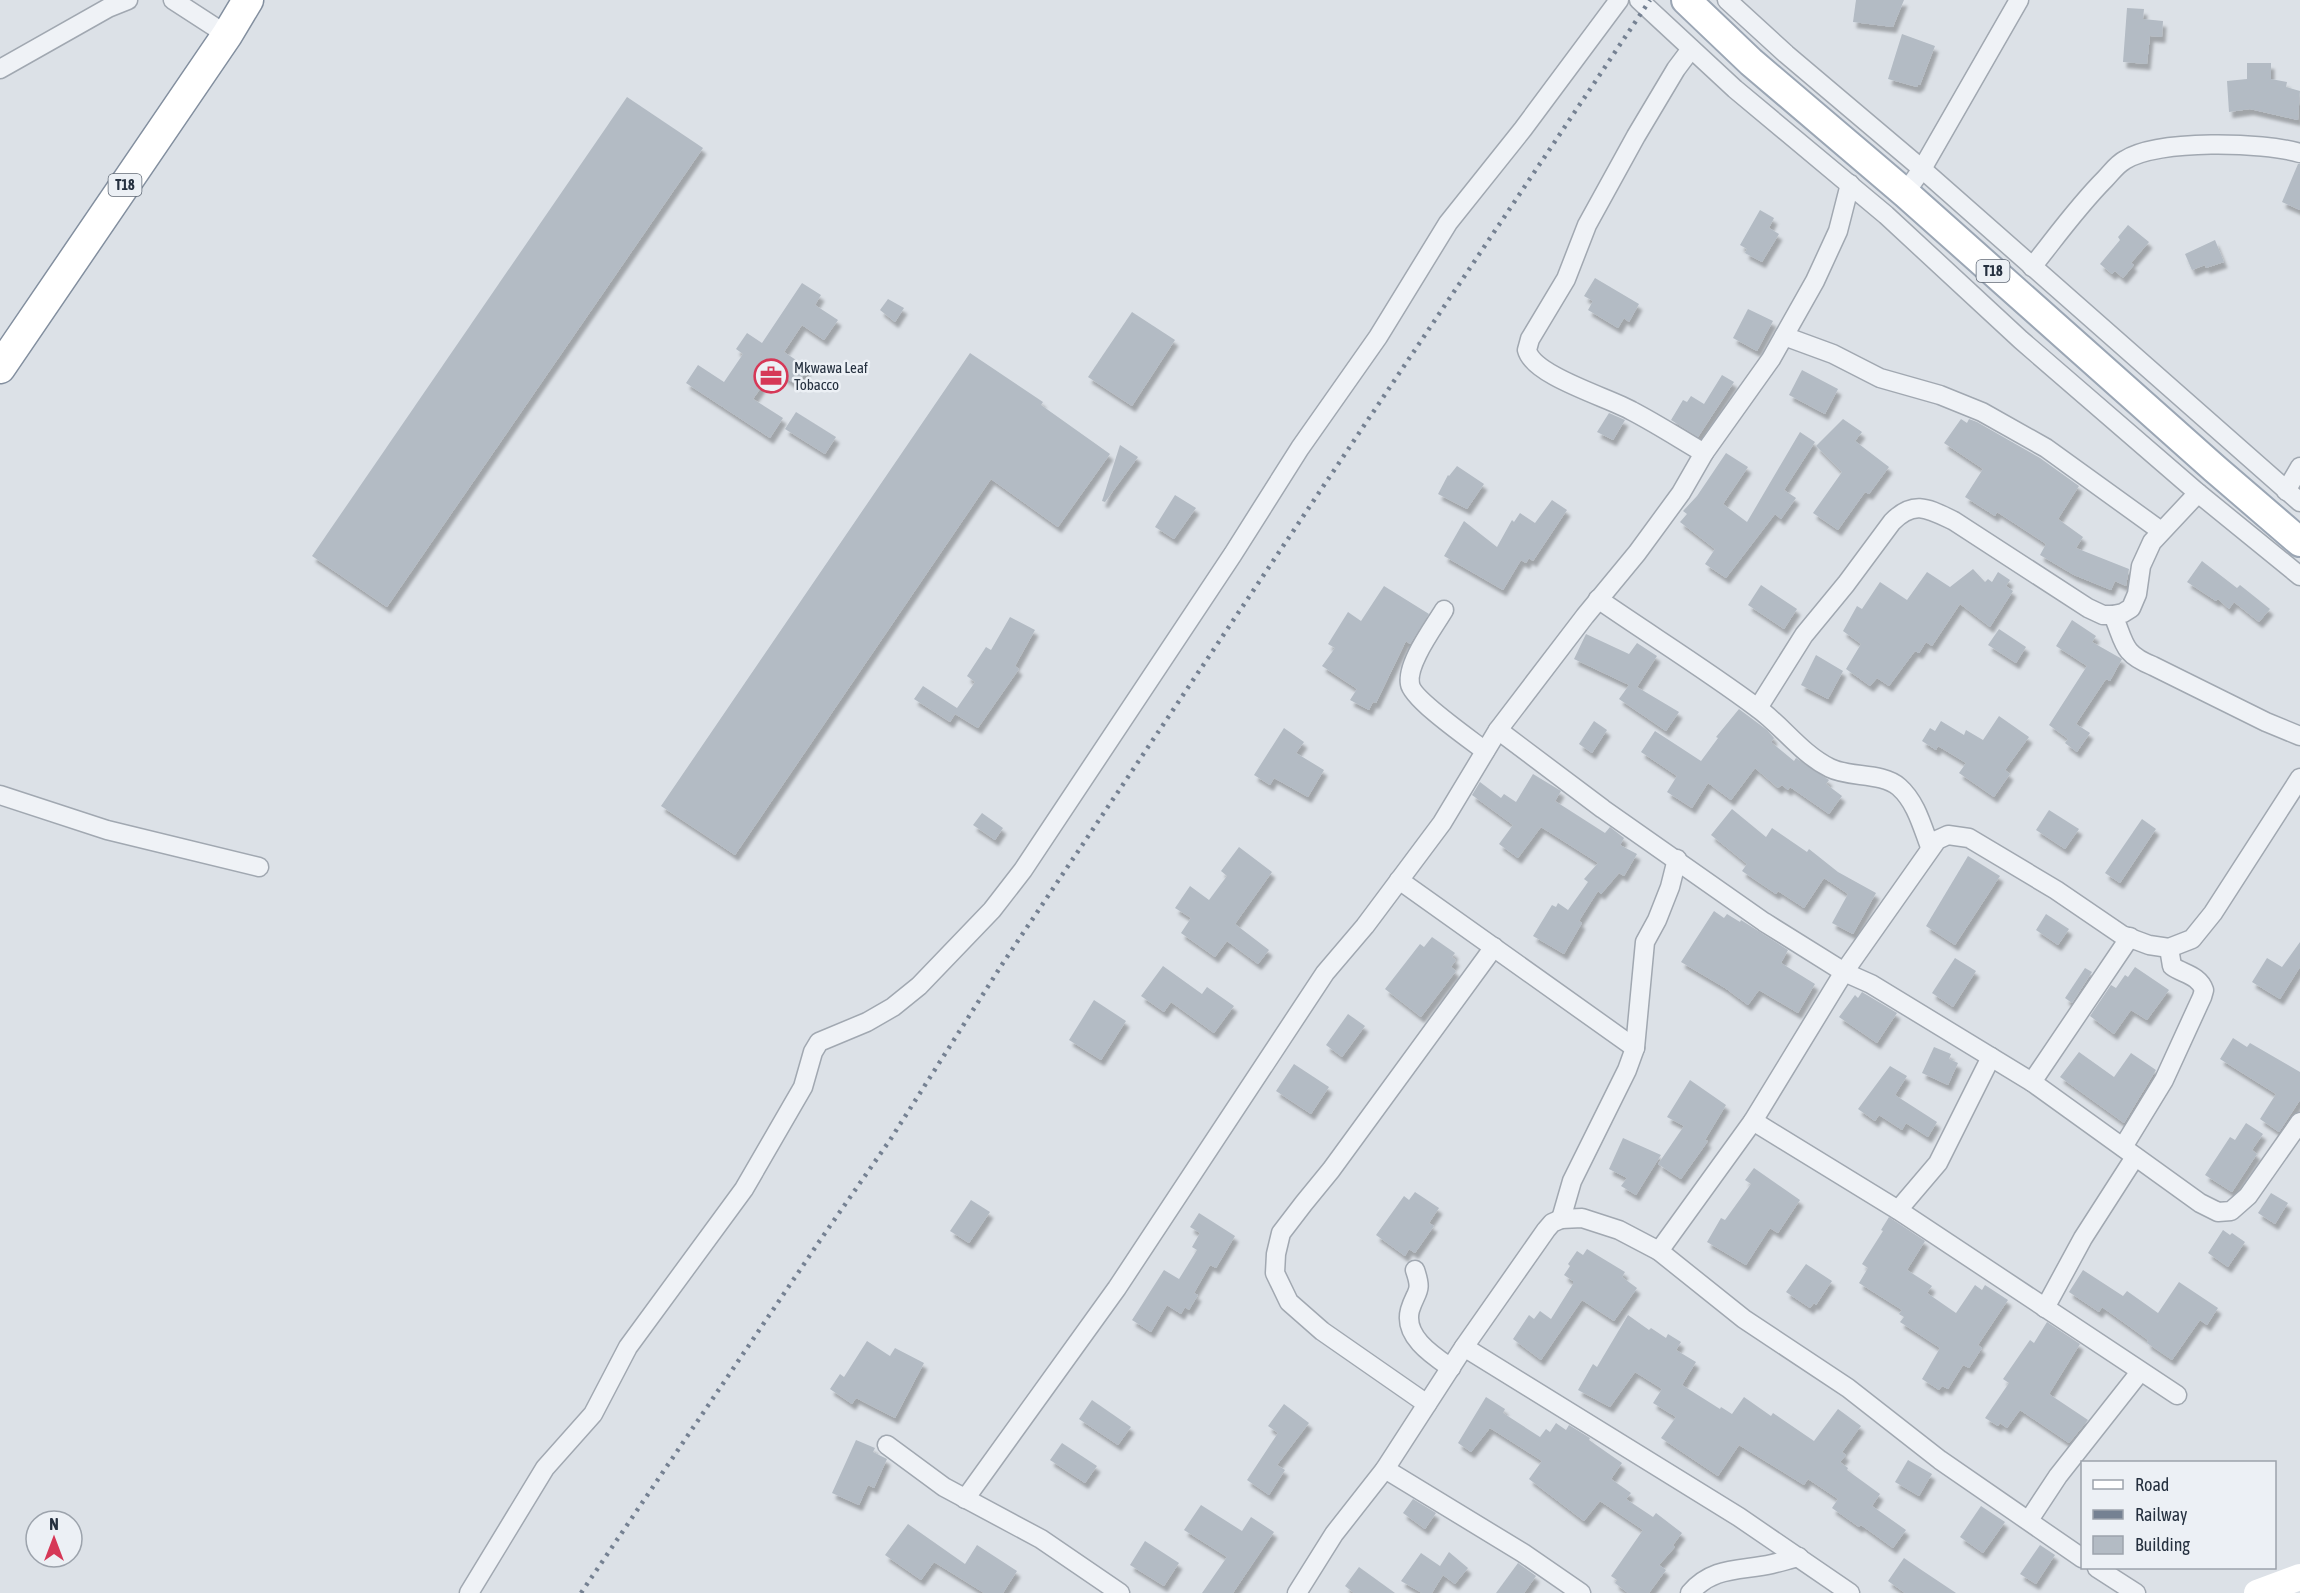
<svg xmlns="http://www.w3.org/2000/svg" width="2300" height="1593" viewBox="0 0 2300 1593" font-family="'Asap Condensed',sans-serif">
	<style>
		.building { fill: #b3bbc4; filter: url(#shadow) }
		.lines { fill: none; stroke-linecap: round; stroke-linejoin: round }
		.minor-casing { stroke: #a1a8b1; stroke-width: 21 }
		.primary-casing { stroke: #9ba6b4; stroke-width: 32 }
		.trunk-casing { stroke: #838f9f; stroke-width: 33 }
		.minor { stroke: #eff2f6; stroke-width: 18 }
		.secondary { stroke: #fff; stroke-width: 26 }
		.primary { stroke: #fff; stroke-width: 28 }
		.trunk { stroke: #fff; stroke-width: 30 }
		.rail { stroke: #758192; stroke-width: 4.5; stroke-dasharray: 3 6; stroke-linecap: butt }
		.labels { text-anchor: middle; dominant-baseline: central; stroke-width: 5; stroke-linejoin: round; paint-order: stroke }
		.shield { fill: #ecf0f5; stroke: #616a76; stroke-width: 1.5 }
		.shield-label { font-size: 14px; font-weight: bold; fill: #25303f }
		.poi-label { font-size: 15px; fill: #25303f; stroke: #ecf0f5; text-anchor: start }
	</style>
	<defs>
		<filter id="shadow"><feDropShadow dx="3.5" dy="6" stdDeviation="1.5" flood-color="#0004"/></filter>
	</defs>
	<rect width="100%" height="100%" fill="#dce1e7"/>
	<g class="building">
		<path d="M1856 0H1904L1893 27 1853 22Z"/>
		<path d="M2127 8 2144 9 2143 19 2163 21 2162 37 2150 36 2147 64 2123 62Z"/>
		<path d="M1902 34 1935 46 1920 85H1918L1917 87 1888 79Z"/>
		<path d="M2247 63H2271V79L2287 82 2286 87 2300 91 2298 120 2250 109 2229 112 2227 81 2247 79Z"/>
		<path d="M627 97 703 148 387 607 312 556Z"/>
		<path d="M2298 164H2300V210L2282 202Z"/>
		<path d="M1760 210 1774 218 1769 228 1779 234 1762 262 1745 253 1747 249 1740 245Z"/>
		<path d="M2128 225 2149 242 2131 263 2134 265 2123 278 2115 271 2112 274 2100 264 2120 240 2118 237Z"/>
		<path d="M2215 240 2224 262 2206 268 2205 265 2192 270 2185 254Z"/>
		<path d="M1595 278 1639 304 1629 322 1624 318 1618 328 1588 310 1593 301 1584 296Z"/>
		<path d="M802 283 821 295 815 305 838 320 824 340 802 325 784 352 808 368 797 385 773 370 753 399 783 418 770 438 686 383 698 365 724 382 743 354 736 349 747 333 762 343Z"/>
		<path d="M888 299 904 308 895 322 880 310Z"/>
		<path d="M1748 309 1773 321 1757 351 1733 338Z"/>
		<path d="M1132 312 1175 340 1132 406 1088 377Z"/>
		<path d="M970 353 1043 402 1041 405 1110 454 1058 527 991 479 735 855 661 806Z"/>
		<path d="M1802 370 1838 389 1825 414 1789 395Z"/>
		<path d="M1722 375 1734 382 1698 437 1671 420 1683 400 1687 402 1691 396 1704 404Z"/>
		<path d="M796 412 836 437 825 454 785 429Z"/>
		<path d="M1609 413 1625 420 1613 440 1597 432Z"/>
		<path d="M1843 419 1862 432 1855 441 1889 467 1869 494 1865 492 1838 530 1813 513 1842 472 1816 446Z"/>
		<path d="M1961 419 1967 423 1969 419 1977 422 2040 458 2079 486 2058 519 2083 537 2076 548 2129 569 2126 586 2115 581 2111 590 2074 575 2040 555 2046 544 1997 512 1995 516 1965 497 1983 469 1944 443Z"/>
		<path d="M1800 432 1815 442 1784 490 1796 498 1781 519 1775 514 1726 578 1705 564 1715 549 1680 522 1687 514 1683 511 1697 496 1726 453 1748 467 1723 504 1747 522Z"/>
		<path d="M1120 445 1138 457 1105 502 1102 501Z"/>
		<path d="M1457 466 1484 484 1467 509 1438 494 1448 475 1449 476Z"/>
		<path d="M1175 495 1196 508 1174 539 1155 527Z"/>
		<path d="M1552 500 1567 510 1533 561 1529 558 1526 563 1521 560 1503 590 1444 556 1464 521 1497 547 1512 520 1514 522 1520 513 1535 523Z"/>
		<path d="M2202 561 2237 588 2240 585 2270 609 2259 622 2234 602 2229 609 2218 599 2216 601 2187 582Z"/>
		<path d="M1973 569 1985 582 1988 579 1992 582 1998 572 2010 580 2006 586 2013 591 1990 627 1960 604 1932 646 1926 642 1919 653 1915 651 1889 686 1877 678 1870 686 1846 669 1861 644 1843 631 1857 606 1862 609 1880 582 1907 600 1927 572 1950 587Z"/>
		<path d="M1761 585 1797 609 1784 629 1748 605Z"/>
		<path d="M1384 586 1429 614 1410 644 1406 641 1376 703 1373 702 1369 710 1350 700 1357 689 1322 666 1335 648 1328 644 1348 612 1361 621Z"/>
		<path d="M1010 617 1035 630 1015 666 1019 669 978 728 955 714 950 722 914 699 923 686 957 708 975 682 967 676 986 647 991 650Z"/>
		<path d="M2072 620 2096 636 2092 642 2122 659 2110 681 2106 679 2076 724 2090 733 2077 752 2065 743 2068 739 2049 725 2087 666 2056 646Z"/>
		<path d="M1999 629 2026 647 2016 663 1988 645Z"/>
		<path d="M1586 634 1629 654 1637 643 1657 656 1637 687 1679 712 1666 731 1619 699 1629 685 1574 659Z"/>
		<path d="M1816 655 1843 671 1828 699 1801 685Z"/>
		<path d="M1739 709 1767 730 1774 738 1771 742 1794 761 1796 758 1829 780 1826 784 1842 796 1829 814 1790 787 1788 790 1782 785 1778 788 1755 768 1731 800 1708 783 1692 808 1667 792 1677 776 1641 752 1655 731 1701 761 1718 738 1716 737Z"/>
		<path d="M1999 716 2029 737 2005 770 2010 774 1994 797 1959 773 1966 763 1938 746 1936 750 1922 741 1930 728 1935 731 1941 721 1964 735 1966 730 1983 740Z"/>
		<path d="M1594 721 1607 730 1592 753 1579 744Z"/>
		<path d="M1284 728 1304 742 1296 753 1324 770 1308 797 1274 778 1270 785 1254 775Z"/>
		<path d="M1533 774 1561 791 1555 801 1605 833 1610 827 1624 838 1620 845 1637 854 1624 876 1619 873 1601 894 1598 891 1579 921 1582 923 1564 954 1533 936 1552 905 1556 907 1558 903 1568 910 1588 882 1584 879 1598 863 1541 827 1518 858 1499 844 1513 825 1472 795 1480 782 1501 798 1504 794 1516 802Z"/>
		<path d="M1732 809 1766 837 1772 828 1807 852 1809 849 1838 872 1876 893 1853 934 1832 923 1848 894 1824 878 1804 908 1778 891 1776 894 1742 871 1747 864 1711 835Z"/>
		<path d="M2049 810 2079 829 2065 849 2036 830Z"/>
		<path d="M982 813 1003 828 995 840 973 825Z"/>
		<path d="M2142 819 2156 829 2120 883 2105 873Z"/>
		<path d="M1239 847 1272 872 1235 924 1269 950 1258 964 1227 941 1215 957 1181 933 1191 918 1175 908 1190 886 1209 900 1227 876 1221 871Z"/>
		<path d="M1968 856 2000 876 1955 945 1926 926Z"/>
		<path d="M1714 911 1724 918 1727 914 1740 922 1741 920 1788 950 1781 963 1815 984 1798 1013 1759 990 1748 1005 1725 988 1681 962Z"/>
		<path d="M2046 914 2069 929 2058 945 2036 930Z"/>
		<path d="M1432 937 1455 953 1452 957 1456 960 1451 967 1456 971 1421 1017 1385 989 1420 944 1424 947Z"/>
		<path d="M2300 942V967L2280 999 2252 982 2267 958 2282 967Z"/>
		<path d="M1955 958 1976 971 1953 1007 1932 993Z"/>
		<path d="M1163 966 1202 994 1207 987 1234 1006 1214 1033 1171 1002 1164 1012 1141 996Z"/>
		<path d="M2135 967 2169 990 2147 1020 2131 1010 2114 1034 2090 1016 2111 985 2116 988 2125 975 2128 977Z"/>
		<path d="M2085 968 2092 972 2072 1003 2065 998Z"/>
		<path d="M1862 992 1897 1013 1877 1043 1839 1017 1855 995 1858 998Z"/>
		<path d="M1094 1000 1126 1021 1101 1060 1069 1040Z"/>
		<path d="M1348 1014 1365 1026 1342 1057 1326 1045Z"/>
		<path d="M2233 1038 2247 1047 2250 1043 2300 1072V1100L2279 1132 2260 1119 2276 1094 2220 1059Z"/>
		<path d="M1934 1047 1951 1054 1949 1059 1958 1063 1948 1085 1922 1073Z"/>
		<path d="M2079 1052 2114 1077 2131 1053 2156 1070 2124 1123 2060 1077Z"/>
		<path d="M1294 1064 1329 1087 1311 1114 1276 1091Z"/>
		<path d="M1890 1066 1907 1076 1895 1095 1937 1122 1928 1137 1906 1123 1902 1130 1879 1115 1875 1121 1858 1109Z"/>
		<path d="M1690 1080 1726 1105 1705 1140 1708 1141 1681 1179 1658 1164 1684 1126 1667 1117Z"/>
		<path d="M2246 1123 2263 1134 2252 1150 2257 1154 2232 1192 2205 1175 2230 1137 2235 1140Z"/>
		<path d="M1623 1138 1661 1155 1636 1195 1621 1186 1627 1178 1609 1169Z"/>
		<path d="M1754 1168 1800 1200 1778 1233 1770 1228 1746 1265 1707 1242 1721 1218 1725 1220 1751 1184 1745 1180Z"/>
		<path d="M1415 1192 1439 1208 1429 1223 1434 1226 1415 1253 1409 1249 1405 1256 1376 1235 1404 1196 1409 1200Z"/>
		<path d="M2271 1193 2288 1203 2275 1224 2258 1213Z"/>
		<path d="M971 1200 990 1212 969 1243 950 1231Z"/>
		<path d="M1199 1213 1235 1236 1216 1268 1210 1265 1194 1293 1198 1295 1189 1310 1185 1307 1181 1314 1167 1305 1151 1332 1132 1320 1164 1270 1179 1279 1197 1250 1192 1247 1200 1233 1190 1227Z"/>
		<path d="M1889 1217 1925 1241 1907 1270 1932 1286 1927 1293 1956 1313 1975 1285 1982 1290 1985 1285 2008 1300 1978 1345 1982 1348 1969 1368 1963 1365 1948 1389 1942 1386 1939 1390 1922 1379 1940 1348 1900 1322 1904 1317 1899 1314 1902 1310 1859 1283 1868 1268 1862 1264 1883 1231 1881 1230Z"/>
		<path d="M2223 1230 2230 1235 2232 1233 2245 1242 2228 1267 2208 1253Z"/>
		<path d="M1587 1249 1625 1272 1622 1277 1637 1288 1614 1321 1582 1300 1541 1360 1513 1339 1529 1315 1534 1319 1540 1311 1551 1319 1573 1284V1281L1564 1275 1570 1266 1568 1264 1577 1251 1583 1255Z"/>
		<path d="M1806 1264 1832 1281 1816 1305 1814 1303 1810 1308 1786 1292Z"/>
		<path d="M2083 1270 2123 1296 2127 1291 2158 1313 2179 1282 2218 1308 2207 1325 2200 1320 2172 1360 2147 1343 2148 1340 2102 1307 2099 1312 2069 1292Z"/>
		<path d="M1628 1315 1649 1330 1651 1328 1666 1338 1668 1334 1681 1342 1676 1350 1696 1362 1682 1385 1720 1409 1721 1407 1732 1414 1744 1397 1771 1416 1773 1413 1814 1441 1838 1409 1861 1426 1842 1452 1846 1455 1840 1462 1848 1468 1847 1470 1880 1494 1872 1506 1906 1530 1893 1548 1861 1525 1859 1527 1832 1508 1838 1499 1808 1479 1804 1485 1739 1445 1718 1476 1661 1438 1676 1417 1653 1403 1662 1389 1635 1372 1610 1407 1578 1390 1593 1364 1597 1367Z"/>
		<path d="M2047 1322 2080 1344 2049 1394 2088 1420 2069 1443 2020 1410 2007 1428 2000 1423 1998 1426 1985 1418 2009 1383 2003 1379 2030 1340 2034 1343Z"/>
		<path d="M867 1341 890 1356 895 1348 924 1363 895 1418 856 1398 852 1404 830 1389 840 1374 844 1377Z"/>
		<path d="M1486 1397 1505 1409 1503 1413 1540 1437 1546 1429 1550 1432 1556 1423 1566 1430 1569 1425 1590 1438 1589 1440 1622 1463 1611 1479 1631 1493 1626 1499 1653 1517 1656 1513 1682 1533 1673 1545 1675 1547 1659 1565 1666 1570 1649 1593H1628L1615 1583 1617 1580 1611 1576 1643 1530 1600 1501 1584 1521 1529 1479 1542 1461 1490 1428 1471 1452 1458 1443Z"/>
		<path d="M1092 1400 1131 1427 1118 1445 1079 1419Z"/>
		<path d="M1284 1404 1309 1423 1277 1465 1285 1470 1269 1495 1247 1480 1278 1433 1268 1426Z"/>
		<path d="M856 1440 875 1448 873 1452 887 1459 874 1488 868 1485 859 1505 832 1493Z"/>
		<path d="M1062 1443 1097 1466 1085 1483 1050 1460Z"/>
		<path d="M1908 1460 1932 1474 1919 1496 1895 1482Z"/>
		<path d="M1413 1499 1436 1513 1425 1529 1403 1513Z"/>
		<path d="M1201 1505 1242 1531 1251 1517 1274 1532 1233 1593H1202L1227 1557 1184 1530Z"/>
		<path d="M1981 1506 2005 1522 1983 1553 1960 1537Z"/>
		<path d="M908 1524 965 1564 977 1545 1017 1571 1003 1593H984L934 1562 921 1580 885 1555Z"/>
		<path d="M1145 1541 1179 1563 1164 1586 1130 1565Z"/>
		<path d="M2040 1545 2055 1555 2036 1584 2020 1574Z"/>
		<path d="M1449 1552 1468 1568 1455 1584 1443 1575 1432 1593H1422L1401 1581 1421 1553 1440 1566Z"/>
		<path d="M1904 1558 1920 1569 1956 1593H1905L1888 1581Z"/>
		<path d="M1518 1563 1536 1576 1524 1593H1496Z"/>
		<path d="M1359 1567 1395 1593H1354L1345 1586Z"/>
	</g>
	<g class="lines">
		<g class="minor-casing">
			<g id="minor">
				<path d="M173 0 227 35"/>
				<path d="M1639 0 1735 89 1886 215 2021 340 2198 493 2300 576"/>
				<path d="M1727 0 1786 54 1922 169 2300 502"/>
				<path d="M1691 49 1676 69 1636 136 1587 225 1566 279 1530 339 1527 350C1533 376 1610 398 1632 411 1657 424 1680 439 1704 453"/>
				<path d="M0 69 108 8 128 0"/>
				<path d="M1905 193 1922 169 2019 0"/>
				<path d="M2032 267C2056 237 2078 206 2105 179 2111 173 2117 164 2125 160 2158 139 2263 142 2300 153"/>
				<path d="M1784 336 1833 354 1880 378 1940 395 1982 412 2046 448 2161 531"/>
				<path d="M2286 491 2300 467"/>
				<path d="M1598 599C1650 635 1705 669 1756 707 1782 725 1800 753 1830 768 1850 778 1882 772 1899 787 1916 802 1922 826 1930 847"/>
				<path d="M1444 610C1434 627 1406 664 1410 684 1412 699 1471 740 1485 751"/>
				<path d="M2113 615C2125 643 2122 654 2153 666L2266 722 2300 736"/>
				<path d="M1758 708 1804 635 1846 584 1892 522C1914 499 1929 509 1954 521L2088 608 2103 615H2113L2123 613 2131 608 2137 594 2141 566 2152 542 2198 493"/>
				<path d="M1498 730 1603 809 1764 922 1844 972 1871 984 2032 1082 2200 1203 2218 1212 2231 1211 2248 1196 2300 1122"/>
				<path d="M0 795 107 830 259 867"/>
				<path d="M1399 880 1635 1048"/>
				<path d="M2032 1082 2130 937"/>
				<path d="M1753 1121 1898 1210 2177 1395"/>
				<path d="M2123 1147 2164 1080 2202 997 2204 990C2199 975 2183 974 2172 966L2169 948"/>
				<path d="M1898 1210 1938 1163 1991 1057"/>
				<path d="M1561 1219 1572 1181 1627 1070 1635 1048 1645 942 1657 920 1670 887 1677 859"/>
				<path d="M1659 1251 1753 1121 1844 972 1937 840 1948 835 1969 838 2056 890 2122 935 2149 945 2169 948 2192 939 2213 913 2300 778"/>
				<path d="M1415 1270C1423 1293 1416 1290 1410 1310 1403 1336 1432 1355 1451 1368"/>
				<path d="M2045 1308 2083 1238 2135 1157"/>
				<path d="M1464 1347 1739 1517 1850 1593"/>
				<path d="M1427 1404 1322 1331 1289 1302 1275 1273 1276 1254 1281 1233 1304 1203 1331 1170 1494 947"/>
				<path d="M887 1445 944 1487 1041 1539 1120 1593"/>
				<path d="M1385 1469 1523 1553 1581 1593"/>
				<path d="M965 1499 1117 1288 1325 973 1365 926 1442 823 1498 730 1585 616 1637 553 1681 493 1704 453 1771 359 1815 281 1838 231 1850 184"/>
				<path d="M2029 1520 2058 1476 2140 1372"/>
				<path d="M2097 1568 2136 1593"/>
				<path d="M469 1593 545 1468 593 1414 628 1347 744 1189 803 1087 813 1052 819 1042 867 1022 893 1007 919 986 992 910 1023 870 1233 554 1300 448 1378 337 1448 223 1523 129 1619 0"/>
				<path d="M1297 1593 1334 1534 1385 1469 1464 1347 1546 1230 1552 1223 1561 1219 1582 1218 1619 1230 1659 1251 1744 1319 1848 1388 1940 1460 2082 1558"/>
				<path d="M1690 1593C1713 1566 1741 1571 1772 1564 1781 1562 1790 1559 1799 1557"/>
			</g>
		</g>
		<g class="primary-casing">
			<path id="primary" d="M1686 0 1751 62 1905 193 2214 468 2300 542"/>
		</g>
		<g class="trunk-casing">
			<path id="trunk" d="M0 368 227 35 248 0"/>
		</g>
		<use href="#minor" class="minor"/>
		<path class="secondary" d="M2257 1593 2300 1577"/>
		<use href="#primary" class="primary"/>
		<use href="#trunk" class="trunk"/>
		<path class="rail" d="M581 1593 823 1236 890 1140 1003 963 1650 0"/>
	</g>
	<defs>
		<g id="office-ring" transform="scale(1.725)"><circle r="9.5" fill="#ecf0f5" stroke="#d63857" stroke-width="1.5"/><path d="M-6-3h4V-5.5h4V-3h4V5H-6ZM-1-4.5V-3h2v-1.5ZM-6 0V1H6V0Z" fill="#d63857"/></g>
	</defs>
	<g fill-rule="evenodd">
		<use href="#office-ring" x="771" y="376"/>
	</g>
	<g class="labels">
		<g class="shield">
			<rect x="108.5" y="174" width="33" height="22" rx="4.5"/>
			<rect x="1976.5" y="260" width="33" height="22" rx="4.5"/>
		</g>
		<g class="shield-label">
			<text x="125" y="185">T18</text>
			<text x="1993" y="271">T18</text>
		</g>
		<g class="poi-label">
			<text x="794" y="367">Mkwawa Leaf<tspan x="794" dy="17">Tobacco</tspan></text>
		</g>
	</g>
	<rect x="2081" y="1461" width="195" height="108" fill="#ecf0f5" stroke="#9ca3ac" stroke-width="1.5"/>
	<rect x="2093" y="1480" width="30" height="9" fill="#ffffff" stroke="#9ca3ac" stroke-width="1.5"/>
	<text x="2135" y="1491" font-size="18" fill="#25303f">Road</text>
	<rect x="2093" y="1510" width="30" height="9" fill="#758192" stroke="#9ca3ac" stroke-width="1.5"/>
	<text x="2135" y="1521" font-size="18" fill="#25303f">Railway</text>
	<rect x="2093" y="1536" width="30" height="18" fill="#b3bbc4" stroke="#9ca3ac" stroke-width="1.5"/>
	<text x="2135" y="1551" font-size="18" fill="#25303f">Building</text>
	<g transform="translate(54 1539)"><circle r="28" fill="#ecf0f5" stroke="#9ca3ac" stroke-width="1.5"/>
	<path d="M0-4.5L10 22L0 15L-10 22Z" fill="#d63857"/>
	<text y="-9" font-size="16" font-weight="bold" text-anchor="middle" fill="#25303f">N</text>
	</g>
</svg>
